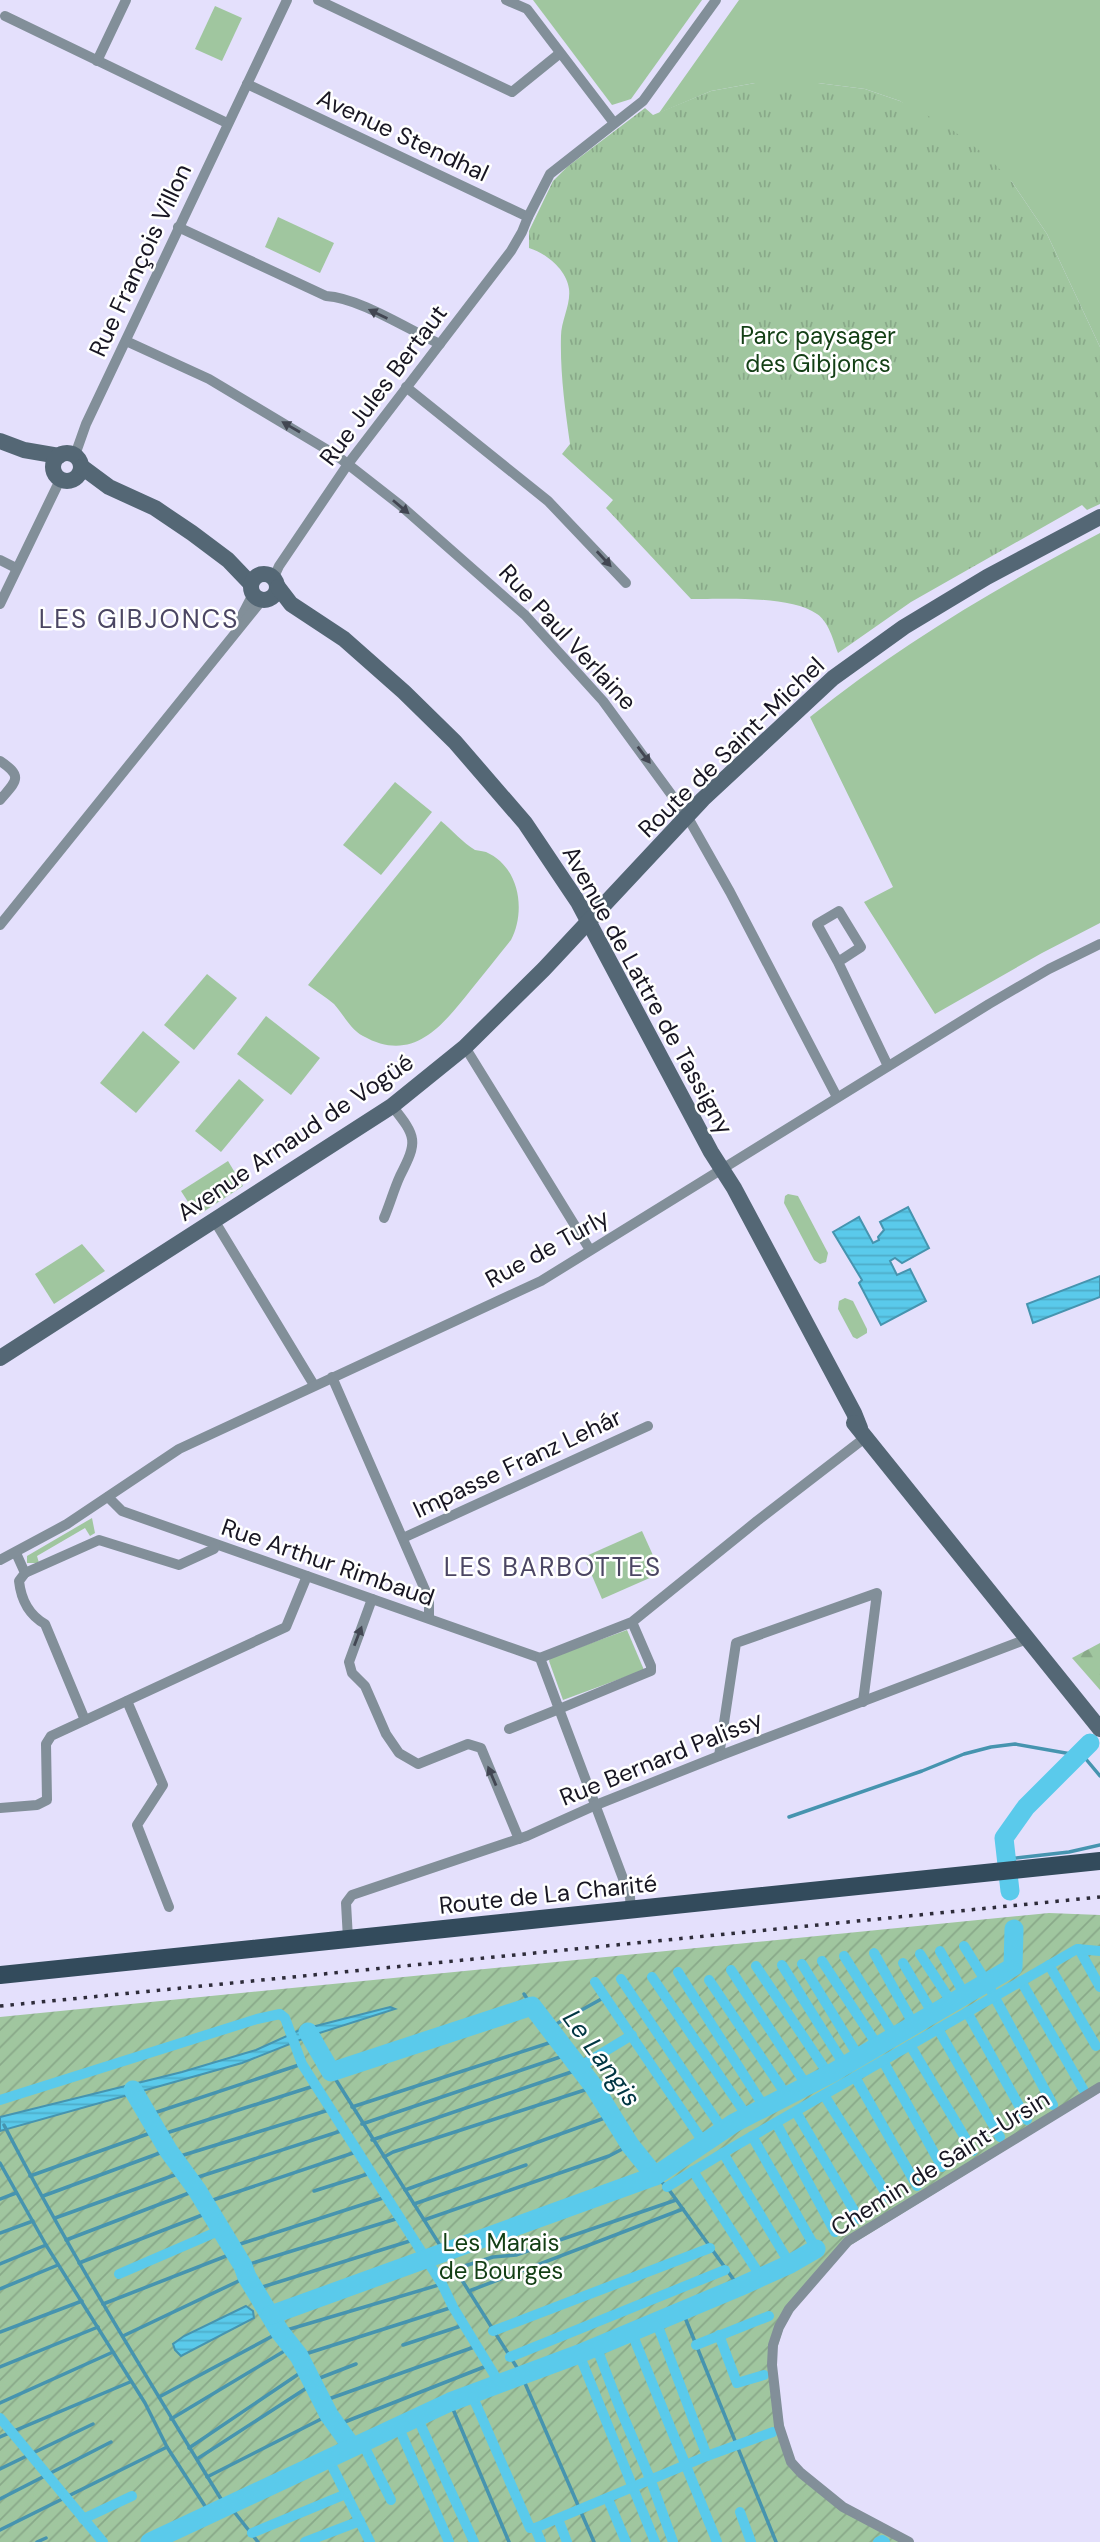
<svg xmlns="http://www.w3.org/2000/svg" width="1100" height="2542" viewBox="0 0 1100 2542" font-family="'DM Sans',sans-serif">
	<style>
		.grass { fill: #a0c69f }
		.forest { fill: url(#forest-firs) }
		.park { fill: url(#park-tufts) }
		.garden { fill: url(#garden-furrows) }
		.water { fill: url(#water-rules); stroke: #4694af; stroke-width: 2 }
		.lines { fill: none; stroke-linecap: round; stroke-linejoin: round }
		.stream { stroke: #4694af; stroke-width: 3.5 }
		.canal { stroke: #5acaeb; stroke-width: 10 }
		.river { stroke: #5acaeb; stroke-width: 19 }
		.street { stroke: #828f99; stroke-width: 10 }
		.secondary { stroke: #546775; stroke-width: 16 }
		.primary { stroke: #334b5c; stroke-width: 18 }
		.rail { stroke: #2e2c3a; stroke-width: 3.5; stroke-dasharray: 3.5 7; stroke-linecap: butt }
		.oneway { fill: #424652 }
		.labels { text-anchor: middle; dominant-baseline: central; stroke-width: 5; stroke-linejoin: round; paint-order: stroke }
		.street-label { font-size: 24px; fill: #181622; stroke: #fff }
		.park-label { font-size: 24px; fill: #133f15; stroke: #fff }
		.neighbourhood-label { font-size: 26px; letter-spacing: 2px; fill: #4b4663; stroke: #fff }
		.water-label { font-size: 26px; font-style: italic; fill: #003542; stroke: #fff }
	</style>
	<defs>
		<pattern id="forest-firs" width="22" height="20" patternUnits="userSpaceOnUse" patternTransform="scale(1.75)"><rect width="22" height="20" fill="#a0c69f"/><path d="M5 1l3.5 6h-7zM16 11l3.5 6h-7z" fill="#89a989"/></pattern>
		<pattern id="park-tufts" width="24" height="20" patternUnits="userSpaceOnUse" patternTransform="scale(1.75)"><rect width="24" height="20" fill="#a0c69f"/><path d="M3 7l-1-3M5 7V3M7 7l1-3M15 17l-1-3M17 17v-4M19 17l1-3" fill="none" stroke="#89a989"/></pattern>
		<pattern id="garden-furrows" width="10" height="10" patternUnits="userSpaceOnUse" patternTransform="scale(1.75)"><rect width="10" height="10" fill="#a0c69f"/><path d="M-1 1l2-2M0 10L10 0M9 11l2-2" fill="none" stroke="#89a989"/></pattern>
		<pattern id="water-rules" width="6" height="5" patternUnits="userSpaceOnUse" patternTransform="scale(1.75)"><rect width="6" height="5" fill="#5acaeb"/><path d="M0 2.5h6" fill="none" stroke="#4eadc9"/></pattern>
	</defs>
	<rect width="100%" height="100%" fill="#e4e0fc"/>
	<g class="grass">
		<path d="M533 0H702L631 99 612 105Z"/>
		<path d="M739 0H1100V347L1047 234 1012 182 900 101 865 89 818 83H755L711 91 659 113Z"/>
		<path d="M215 6 242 18 222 61 195 49Z"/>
		<path d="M278 217 334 243 320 273 265 247Z"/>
		<path d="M1100 533V923L1042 953 935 1014 864 902 893 887 810 717C899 645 998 587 1100 533Z"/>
		<path d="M395 782 432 812 381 875 343 845Z"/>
		<path d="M441 821C452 830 463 843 475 850 479 851 483 851 486 852 520 867 526 911 511 940 497 957 484 974 470 991 442 1026 413 1064 363 1036 350 1029 344 1015 334 1004 326 997 316 991 308 985Z"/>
		<path d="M207 974 237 998 194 1050 164 1025Z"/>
		<path d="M266 1016 320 1058 291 1095 237 1054Z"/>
		<path d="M143 1031 180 1062 136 1113 100 1083Z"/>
		<path d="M239 1079 264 1100 221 1152 195 1131Z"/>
		<path d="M228 1161 243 1186 197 1216 181 1191Z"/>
		<path d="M788 1194 798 1196 828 1253 826 1262 820 1264 814 1260 784 1203 785 1196Z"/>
		<path d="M82 1244 105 1271 54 1304 35 1274Z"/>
		<path d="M845 1298 853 1301 867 1329V1333L857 1339 853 1337 838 1309 839 1301Z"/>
		<path d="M92 1518 95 1533 90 1536 85 1528 37 1556 39 1563H27V1556Z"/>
		<path d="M642 1531 661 1573 602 1599 584 1557Z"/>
		<path d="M627 1630 644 1670 563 1700 549 1661 550 1658Z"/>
	</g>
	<path class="forest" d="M1100 1643V1690L1072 1658Z"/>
	<path class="park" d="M755 83H818L865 89 900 101 947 126 988 157 1012 182 1047 234 1100 347V504L1087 510 1082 505 911 602 838 653C833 640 829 622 817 614 790 595 724 599 691 599L606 508 613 500 562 454 570 444C565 408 560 373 561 336 561 321 571 304 569 289 567 270 546 253 529 248V231L553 181 567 167 645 108 653 115 711 91Z"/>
	<path class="garden" d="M1049 1913 1100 1915V2092L846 2248 789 2309 772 2365 791 2462 843 2507 909 2542H0V2017Z"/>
	<g class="water">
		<path d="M908 1207 929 1248 902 1263 895 1258 890 1261 897 1275 910 1269 926 1301 881 1325 859 1283 862 1280 833 1232 859 1217 873 1243 879 1240 878 1237 884 1230 880 1222Z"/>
		<path d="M1100 1276V1297L1033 1323 1027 1304Z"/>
		<path d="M390 2007 395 2009 310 2036 242 2063 0 2131V2117L182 2072 256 2050 300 2030Z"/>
		<path d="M246 2306 253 2311 254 2318 181 2356 175 2350 173 2344 184 2336Z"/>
	</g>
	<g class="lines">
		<g class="stream">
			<path d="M789 1817 922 1771 964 1754 991 1747 1015 1744 1077 1755 1085 1758 1100 1776"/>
			<path d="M1006 1859 1069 1852 1100 1845"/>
			<path d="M524 1994 532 2006"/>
			<path d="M549 2028 605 1997"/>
			<path d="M331 2072 521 2374 594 2542"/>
			<path d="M352 2107 558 2040"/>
			<path d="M148 2115 302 2064"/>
			<path d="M362 2124 569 2054"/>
			<path d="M4 2125C70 2253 146 2376 221 2499L228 2504 258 2542"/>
			<path d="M160 2135 317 2085"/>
			<path d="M372 2140 580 2069"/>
			<path d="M384 2157 393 2152 594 2087"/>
			<path d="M174 2158 332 2109"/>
			<path d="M0 2163 46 2245 145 2403 167 2447 210 2514"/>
			<path d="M30 2176 156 2131"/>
			<path d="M655 2176 667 2187 739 2287"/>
			<path d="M189 2180 344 2130"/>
			<path d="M405 2190 613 2115"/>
			<path d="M314 2191 371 2173"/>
			<path d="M43 2196 168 2150"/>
			<path d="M0 2199 16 2193"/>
			<path d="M204 2203 356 2152"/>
			<path d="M414 2204 526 2165"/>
			<path d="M55 2218 183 2172"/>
			<path d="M424 2220 609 2156 630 2145"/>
			<path d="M0 2233 33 2221"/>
			<path d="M66 2240 197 2190"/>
			<path d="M231 2247 386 2197"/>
			<path d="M79 2263 210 2212"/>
			<path d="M0 2264 46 2245"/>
			<path d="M243 2266 399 2218"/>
			<path d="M455 2269 493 2257 516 2255 676 2200"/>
			<path d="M0 2289 58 2265"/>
			<path d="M256 2289 413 2240"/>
			<path d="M469 2291 683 2209"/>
			<path d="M103 2304 234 2253"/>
			<path d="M682 2310 776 2542"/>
			<path d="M0 2332 82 2301"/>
			<path d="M123 2336 247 2277"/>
			<path d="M403 2345 464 2325"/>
			<path d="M299 2356 453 2307"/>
			<path d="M0 2367 98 2327"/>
			<path d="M159 2397 280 2332 442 2284"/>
			<path d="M323 2401 477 2346"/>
			<path d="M450 2402 509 2542"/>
			<path d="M0 2403 113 2352"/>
			<path d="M171 2419 291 2347"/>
			<path d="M337 2425 489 2365"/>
			<path d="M0 2437 130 2382"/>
			<path d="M189 2448 306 2369"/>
			<path d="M197 2459 305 2389 312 2381 356 2364"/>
			<path d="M0 2469 93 2424"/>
			<path d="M207 2477 329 2415"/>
			<path d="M0 2499 111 2442"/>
			<path d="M0 2530 167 2447"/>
			<path d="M37 2542 46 2538"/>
		</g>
		<g class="canal">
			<path d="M964 1946 987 1983 1053 2105"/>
			<path d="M1079 1949 1100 1987"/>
			<path d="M940 1951 965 1995"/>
			<path d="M874 1953 914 2025"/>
			<path d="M920 1954 952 2003"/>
			<path d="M844 1956 895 2037"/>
			<path d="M822 1961 878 2046"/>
			<path d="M903 1963 933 2014"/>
			<path d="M802 1964 859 2057"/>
			<path d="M782 1965 845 2066"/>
			<path d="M1049 1965 1096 2046"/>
			<path d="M756 1966 829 2075"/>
			<path d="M731 1970 807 2086"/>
			<path d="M678 1972 765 2108"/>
			<path d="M652 1977 747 2116"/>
			<path d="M621 1979 723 2130"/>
			<path d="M709 1980 787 2096"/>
			<path d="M1021 1981 1083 2089"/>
			<path d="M595 1982 704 2143"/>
			<path d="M967 2012 1027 2120"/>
			<path d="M938 2029 1000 2137"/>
			<path d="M910 2045 973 2151"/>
			<path d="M883 2061 942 2167"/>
			<path d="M579 2067 632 2035"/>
			<path d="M855 2077 917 2186"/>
			<path d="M824 2095 889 2198"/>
			<path d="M0 2100 257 2019 280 2014 285 2018 302 2064 442 2284 453 2307 500 2384"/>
			<path d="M796 2112 859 2219"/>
			<path d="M776 2123 835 2232"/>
			<path d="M752 2136 816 2249"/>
			<path d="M723 2153 790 2264"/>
			<path d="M693 2171 761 2277"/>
			<path d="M667 2187 723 2153 1077 1949 1100 1951"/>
			<path d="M119 2274 221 2230"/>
			<path d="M656 2321 707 2456"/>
			<path d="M493 2331 710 2248"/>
			<path d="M631 2331 717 2542"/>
			<path d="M719 2335 737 2383 764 2375"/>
			<path d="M696 2345 769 2316"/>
			<path d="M596 2346 619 2406 651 2481 673 2542"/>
			<path d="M579 2354 655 2542"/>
			<path d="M510 2357 725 2270"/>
			<path d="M472 2395 530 2528H535L541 2542"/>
			<path d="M417 2417 474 2542"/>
			<path d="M0 2418 103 2542"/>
			<path d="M398 2426 449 2542"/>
			<path d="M362 2442 391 2500"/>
			<path d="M329 2460 370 2542"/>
			<path d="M608 2499 626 2542"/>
			<path d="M740 2512 751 2542"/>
			<path d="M83 2519 132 2496"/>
			<path d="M558 2519 567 2542"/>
			<path d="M535 2528 707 2456 773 2432"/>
			<path d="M252 2533 346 2494"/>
			<path d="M305 2542 360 2521"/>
			<path d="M878 2542 882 2540 885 2542"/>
		</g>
		<g class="river">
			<path d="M1010 1891 1004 1838 1026 1807 1090 1743"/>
			<path d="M308 2032 331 2072 532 2006 594 2087 630 2145 655 2176"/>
			<path d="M133 2090 168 2150 197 2190 243 2266 247 2277 280 2332 299 2356 329 2415 352 2447"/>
			<path d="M271 2315 655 2176 734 2123 832 2073 1013 1967 1014 1929"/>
			<path d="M150 2542 450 2402 579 2354 739 2287 790 2264 816 2249"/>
		</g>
		<g class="street">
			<path d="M318 0 512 92 559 54"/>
			<path d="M506 0 527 9 614 123"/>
			<path d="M5 16 227 123"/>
			<path d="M97 61 126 0"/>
			<path d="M247 84 528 217 522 232 511 251 348 464 279 566 274 577"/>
			<path d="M528 217 550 174 643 101 716 0"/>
			<path d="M178 227 326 296C360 298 407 329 440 344"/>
			<path d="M126 341 209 379 336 455 400 505 525 615 603 701 687 816 730 892 837 1097"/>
			<path d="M406 387 548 501 626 583"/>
			<path d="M75 455 86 424 287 0"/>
			<path d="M0 560 16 568"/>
			<path d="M0 604 60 480"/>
			<path d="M238 623 253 594"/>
			<path d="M0 761C24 777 16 781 0 800"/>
			<path d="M0 925 262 600"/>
			<path d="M838 962 861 947 839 911 817 924 838 962 888 1066"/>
			<path d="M465 1047 590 1250"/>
			<path d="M384 1218C390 1204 394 1189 400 1176 418 1141 417 1137 392 1106"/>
			<path d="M214 1220 314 1385"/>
			<path d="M332 1377 429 1599V1618"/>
			<path d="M108 1497 122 1511 540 1658"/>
			<path d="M403 1538 648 1426"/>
			<path d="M16 1553 25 1573 19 1581C21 1599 29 1615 45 1624L85 1720"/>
			<path d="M0 1560 67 1524 179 1449 541 1281 989 1004 1049 969 1100 944"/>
			<path d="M25 1573 99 1540 179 1565 214 1549 215 1545"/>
			<path d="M372 1599 349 1662 352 1673 365 1686 386 1734 399 1753 418 1764 468 1744 481 1748 519 1839"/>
			<path d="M632 1622 651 1666V1671L559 1709 540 1658 632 1622 757 1521 866 1437"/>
			<path d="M127 1701 163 1785 137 1825 169 1907"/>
			<path d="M509 1729 559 1709 630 1897 631 1911"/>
			<path d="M719 1756 736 1643 877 1593 863 1702"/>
			<path d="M0 1808 37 1805 47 1800 46 1744 51 1736 286 1627 307 1576"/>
			<path d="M348 1939 346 1903 352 1895 527 1836 596 1805 719 1756 1027 1639"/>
			<path d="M909 2542 843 2507 801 2473 791 2462 779 2426 772 2365 773 2345 779 2327 789 2309 848 2241 1100 2087"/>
		</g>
		<g class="secondary">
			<path d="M0 441 24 450 59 456"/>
			<circle cx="67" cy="467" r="14"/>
			<path d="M82 467 109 487 155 508 192 533 228 560 251 584"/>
			<circle cx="264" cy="587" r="13"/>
			<path d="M278 587 291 604 344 639 404 692 455 742 525 823 578 902 711 1152 734 1188 854 1413 860 1428"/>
			<path d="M0 1358 392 1106 465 1047 544 969 703 799 833 678 904 627 987 577 1100 517"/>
			<path d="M854 1423 1100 1729"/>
		</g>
		<path class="primary" d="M0 1975 1100 1861"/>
		<path class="rail" d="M0 2006 1100 1897"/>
	</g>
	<defs><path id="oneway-solid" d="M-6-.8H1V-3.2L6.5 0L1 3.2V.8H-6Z" transform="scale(1.75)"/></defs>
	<g class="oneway">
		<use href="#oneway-solid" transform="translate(378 314) rotate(-154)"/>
		<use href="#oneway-solid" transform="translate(291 427) rotate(-150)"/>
		<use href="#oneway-solid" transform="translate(401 507) rotate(40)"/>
		<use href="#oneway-solid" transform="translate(604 559) rotate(47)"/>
		<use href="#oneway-solid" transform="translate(644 755) rotate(53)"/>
		<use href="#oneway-solid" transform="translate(358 1636) rotate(-69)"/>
		<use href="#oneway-solid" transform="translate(492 1776) rotate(-113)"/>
	</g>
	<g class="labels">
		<g class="street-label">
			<text transform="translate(403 135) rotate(25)">Avenue Stendhal</text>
			<text transform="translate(140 260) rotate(-65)">Rue François Villon</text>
			<text transform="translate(383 385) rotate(-53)">Rue Jules Bertaut</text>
			<text transform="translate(568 637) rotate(47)">Rue Paul Verlaine</text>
			<text transform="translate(731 747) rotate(-44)">Route de Saint-Michel</text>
			<text transform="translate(648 990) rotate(61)">Avenue de Lattre de Tassigny</text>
			<text transform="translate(295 1137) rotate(-34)">Avenue Arnaud de Vogüé</text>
			<text transform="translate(547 1248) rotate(-29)">Rue de Turly</text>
			<text transform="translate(517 1463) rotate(-25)">Impasse Franz Lehár</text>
			<text transform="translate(328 1562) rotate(19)">Rue Arthur Rimbaud</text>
			<text transform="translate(661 1758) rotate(-22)">Rue Bernard Palissy</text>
			<text transform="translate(548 1894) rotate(-6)">Route de La Charité</text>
			<text transform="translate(940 2163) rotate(-32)">Chemin de Saint-Ursin</text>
		</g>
		<g class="park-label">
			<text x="818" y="335">Parc paysager<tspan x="818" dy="28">des Gibjoncs</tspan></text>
			<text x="501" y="2242">Les Marais<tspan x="501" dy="28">de Bourges</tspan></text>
		</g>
		<g class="neighbourhood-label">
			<text x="139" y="619">LES GIBJONCS</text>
			<text x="553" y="1567">LES BARBOTTES</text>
		</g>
		<g class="water-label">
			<text transform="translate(602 2058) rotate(54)">Le Langis</text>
		</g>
	</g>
</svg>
